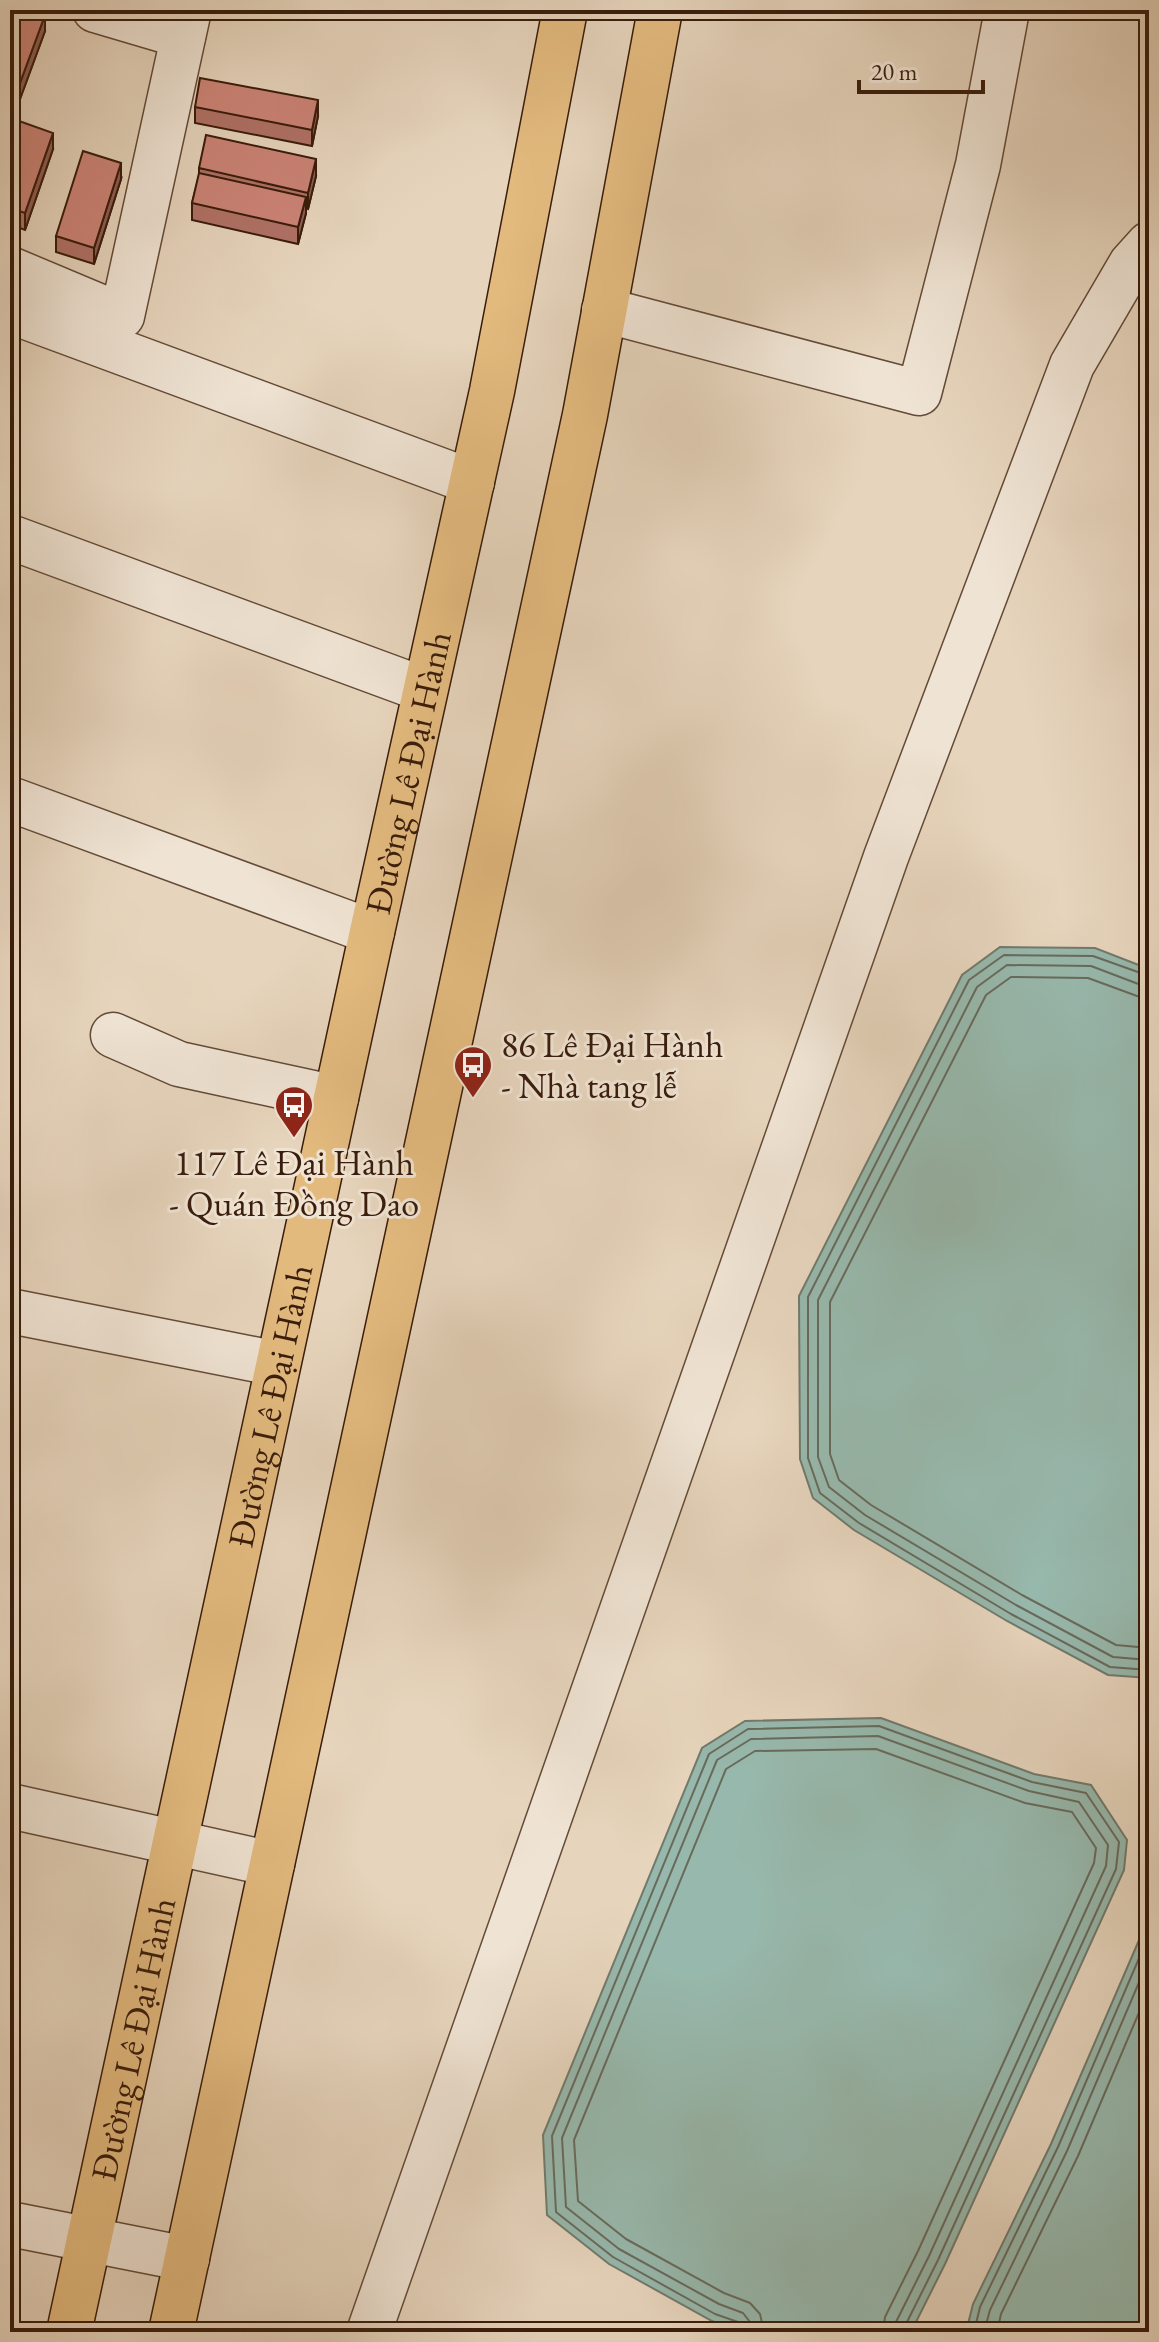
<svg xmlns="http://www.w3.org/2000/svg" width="1159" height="2342" viewBox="0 0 1159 2342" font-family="'EB Garamond',serif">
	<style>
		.water { fill: #97b8ac; stroke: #717a6c; stroke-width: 2 }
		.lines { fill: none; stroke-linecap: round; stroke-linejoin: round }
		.shore { stroke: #686a5c; stroke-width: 2 }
		.minor-casing { stroke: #644a37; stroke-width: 47 }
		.major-casing { stroke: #391c0b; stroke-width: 47 }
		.minor { stroke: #efe3d3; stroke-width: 44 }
		.major { stroke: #e3ba7e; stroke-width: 44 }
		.wall { fill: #af7165; stroke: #391c0b; stroke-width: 2 }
		.shaded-wall { fill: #8e5c53; stroke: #391c0b; stroke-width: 2 }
		.building { fill: #cb8376; stroke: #391c0b; stroke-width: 2 }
		.labels { text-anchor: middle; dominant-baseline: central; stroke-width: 6; stroke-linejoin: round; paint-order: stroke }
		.street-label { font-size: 36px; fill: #391c0b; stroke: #efe3d3 }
		.poi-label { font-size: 36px; fill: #391c0b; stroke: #efe3d3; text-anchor: start }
	</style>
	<rect width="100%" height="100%" fill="#e6d4bc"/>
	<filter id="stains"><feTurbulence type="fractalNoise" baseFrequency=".0025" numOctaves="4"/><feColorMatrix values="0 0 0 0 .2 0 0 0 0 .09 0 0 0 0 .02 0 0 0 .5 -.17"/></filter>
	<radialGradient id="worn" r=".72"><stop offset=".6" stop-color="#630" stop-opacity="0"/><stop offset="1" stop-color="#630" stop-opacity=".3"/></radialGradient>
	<g class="water">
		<path d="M1000 947 1095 948 1149 969V1678L1108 1675 1007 1621 854 1530 813 1498 800 1459 799 1296 962 975Z"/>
		<path d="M881 1718 1034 1774 1091 1785 1127 1840 1124 1870 945 2264 911 2332H744L712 2321 609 2264 547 2215 543 2135 702 1748 745 1721Z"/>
		<path d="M1149 1917V2332H966L973 2304 1051 2144Z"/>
	</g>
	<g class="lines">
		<g class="shore">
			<path d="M1149 976 1093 956 1004 955 969 980 808 1297V1458L820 1493 859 1523 1011 1614 1110 1667 1149 1670"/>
			<path d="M1149 986 1141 985 1091 966 1007 965 977 987 818 1300V1457L829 1487 865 1515 1016 1605 1113 1657 1149 1660"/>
			<path d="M1149 998 1137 996 1088 978 1011 977 986 995 830 1302V1454L839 1480 871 1505 1022 1595 1116 1645 1149 1648"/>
			<path d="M742 2332 741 2326 738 2322 715 2314 613 2257 556 2212 552 2136 709 1754 748 1729 879 1726 1032 1782 1086 1793 1119 1842 1116 1869 938 2260 905 2326V2332"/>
			<path d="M752 2332 750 2322 743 2313 719 2304 619 2249 566 2207 562 2138 717 1760 751 1739 878 1736 1029 1791 1079 1802 1108 1845 1106 1866 929 2256 896 2322 895 2332"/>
			<path d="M764 2332 760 2314 750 2303 724 2293 626 2239 578 2201 574 2140 726 1769 755 1751 876 1749 1025 1803 1072 1812 1096 1848 1094 1863 918 2251 885 2317 883 2332"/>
			<path d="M974 2332 980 2307 1058 2147 1149 1935"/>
			<path d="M984 2332 990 2310 1067 2151 1149 1959"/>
			<path d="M997 2332 1001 2314 1078 2156 1149 1989"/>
		</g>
		<g class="minor-casing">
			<g id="minor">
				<path d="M95 10 183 36"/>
				<path d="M10 269 122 316 189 10"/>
				<path d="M604 310 919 393 978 165 1007 10"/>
				<path d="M10 311 472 482"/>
				<path d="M10 537 425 690"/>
				<path d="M10 799 372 932"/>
				<path d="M113 1035 179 1064 336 1098"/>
				<path d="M10 1311 278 1364"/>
				<path d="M10 1806 272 1864"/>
				<path d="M10 2224 187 2259"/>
				<path d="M369 2332 886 857 1072 365 1131 264 1149 244"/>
			</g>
		</g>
		<g class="major-casing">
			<g id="major">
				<path id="s1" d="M69 2332 372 932 492 391 565 10"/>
				<path d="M171 2332 585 415 660 10"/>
			</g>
		</g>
		<use href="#minor" class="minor"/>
		<use href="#major" class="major"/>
	</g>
	<g class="wall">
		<path d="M10 10 11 20 45 31 13 118 10 117Z"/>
		<path d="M195 107 318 116 312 146 195 123Z"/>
		<path d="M10 147 53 149 25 230 10 224Z"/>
		<path d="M199 168 316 176 308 209 306 208V213L298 244 192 220V203L199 176Z"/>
		<path d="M121 179 94 264 56 252V236Z"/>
	</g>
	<g class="shaded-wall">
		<path d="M45 15V31L13 118V102Z"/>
		<path d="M318 100V116L312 146V130Z"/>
		<path d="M53 133V149L25 230V213Z"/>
		<path d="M316 159V176L308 209V193Z"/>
		<path d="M121 163V179L94 264V248Z"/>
		<path d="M306 197V213L298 244V227Z"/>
	</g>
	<g class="building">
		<path d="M15 10H32L45 15 13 102 10 101V23Z"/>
		<path d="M200 78 318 100 312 130 195 107Z"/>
		<path d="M19 121 53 133 25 213 10 208V147Z"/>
		<path d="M206 135 316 159 308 193 199 168Z"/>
		<path d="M83 151 121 163 94 248 56 236Z"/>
		<path d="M199 173 306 197 298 227 192 203Z"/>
	</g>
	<defs>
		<g id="bus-pin" transform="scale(2)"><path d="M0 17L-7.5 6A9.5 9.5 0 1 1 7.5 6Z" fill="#8f2418" stroke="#efe3d3"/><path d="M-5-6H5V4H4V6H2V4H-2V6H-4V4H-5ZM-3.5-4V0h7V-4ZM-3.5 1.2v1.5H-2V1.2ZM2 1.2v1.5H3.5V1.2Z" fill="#fff"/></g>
	</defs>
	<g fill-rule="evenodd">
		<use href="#bus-pin" x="473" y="1065"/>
		<use href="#bus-pin" x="294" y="1105"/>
	</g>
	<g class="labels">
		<g class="street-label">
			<text stroke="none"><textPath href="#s1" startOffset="1596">Đường Lê Đại Hành</textPath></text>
			<text stroke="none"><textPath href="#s1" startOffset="948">Đường Lê Đại Hành</textPath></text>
			<text stroke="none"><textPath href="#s1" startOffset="300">Đường Lê Đại Hành</textPath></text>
		</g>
		<g class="poi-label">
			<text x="501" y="1044">86 Lê Đại Hành<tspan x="501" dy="41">- Nhà tang lễ</tspan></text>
			<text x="294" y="1162" text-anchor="middle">117 Lê Đại Hành<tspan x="294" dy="41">- Quán Đồng Dao</tspan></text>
		</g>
	</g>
	<rect width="1159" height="2342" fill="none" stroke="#e6d4bc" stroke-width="40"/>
	<rect x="12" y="12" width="1135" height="2318" fill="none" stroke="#391c0b" stroke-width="4"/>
	<rect x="20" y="20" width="1119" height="2302" fill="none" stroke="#391c0b" stroke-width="2"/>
	<path d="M859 80v12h124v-12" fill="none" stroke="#391c0b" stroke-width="4"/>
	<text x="871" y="80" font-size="24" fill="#391c0b" stroke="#efe3d3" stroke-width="6" paint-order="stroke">20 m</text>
	<rect width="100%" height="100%" filter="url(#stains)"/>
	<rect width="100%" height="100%" fill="url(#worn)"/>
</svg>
